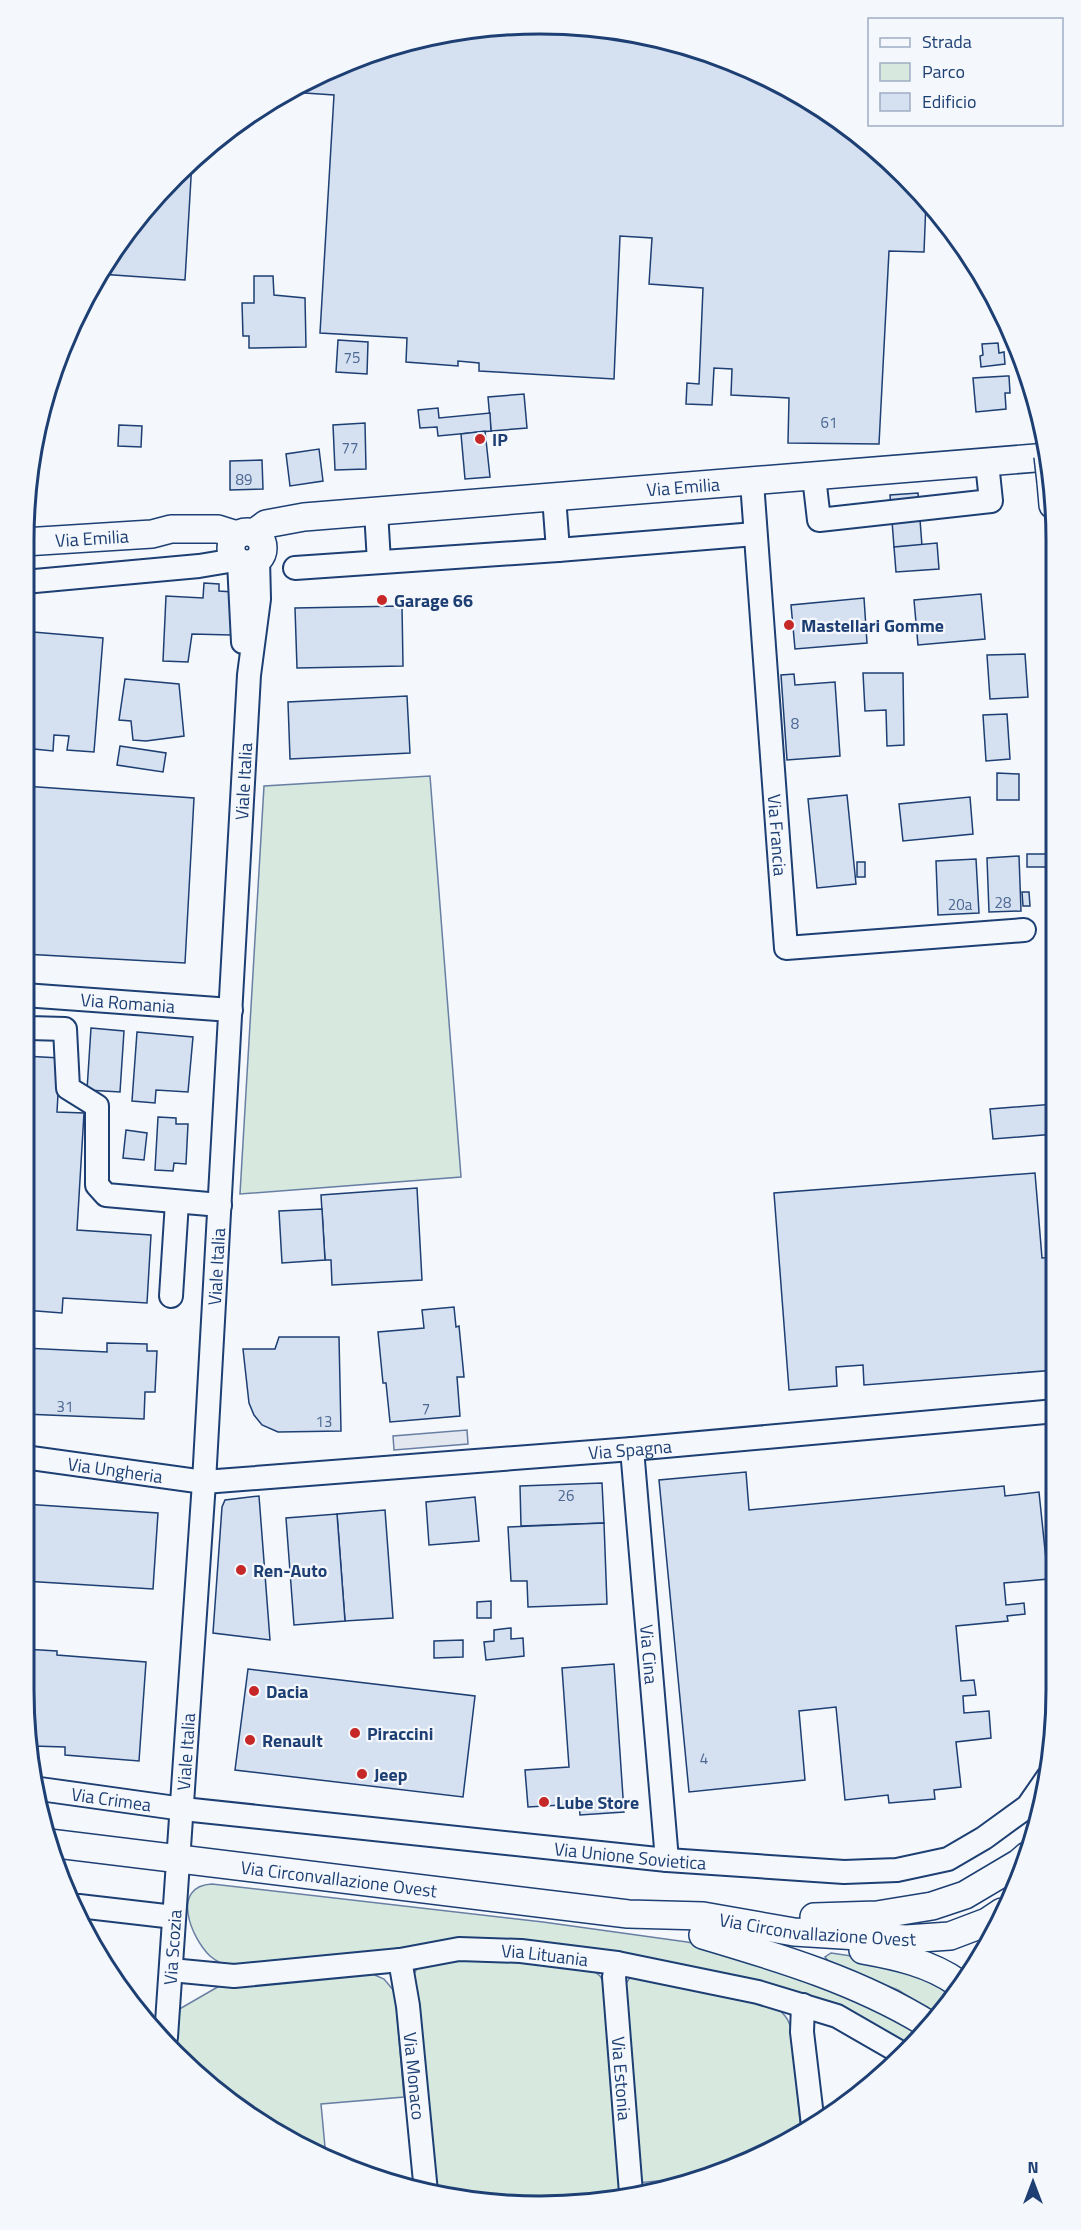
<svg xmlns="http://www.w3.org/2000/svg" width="1081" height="2230" viewBox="0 0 1081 2230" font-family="'Titillium Web',sans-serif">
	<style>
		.green { fill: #d7e8df; stroke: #687fa3; stroke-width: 1.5 }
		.parking { fill: #e3e8f0; stroke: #687fa3; stroke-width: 1.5 }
		.building { fill: #d5e0f0; stroke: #1d3f73; stroke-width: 1.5 }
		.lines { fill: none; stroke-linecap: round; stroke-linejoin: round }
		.minor-casing { stroke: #1d3f73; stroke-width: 26 }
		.major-casing { stroke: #1d3f73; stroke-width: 30 }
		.minor { stroke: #f4f7fb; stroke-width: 22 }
		.major { stroke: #f4f7fb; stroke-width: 27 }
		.major-bridge-casing { stroke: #1d3f73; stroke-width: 30; stroke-linecap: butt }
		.major-bridge { stroke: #f4f7fb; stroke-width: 27 }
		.poi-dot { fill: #c62828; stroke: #f4f7fb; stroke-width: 2 }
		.labels { text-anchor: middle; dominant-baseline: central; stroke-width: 4.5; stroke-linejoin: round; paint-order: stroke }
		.number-label { font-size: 15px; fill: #4b6792 }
		.poi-label { font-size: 18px; font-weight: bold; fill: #1d3f73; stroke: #f4f7fb; text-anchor: start }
		.street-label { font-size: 18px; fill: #1d3f73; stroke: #f4f7fb }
		.rim { fill: none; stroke: #1d3f73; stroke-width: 3 }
	</style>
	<rect width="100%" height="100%" fill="#f4f7fb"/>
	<g class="green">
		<path d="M430 776 461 1177 240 1194 264 786Z"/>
		<path d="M212 1884 543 1922 687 1942 750 1954 929 2030 910 2048 773 1985 700 1969 626 1955 391 1952 236 1968C226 1966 218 1963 210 1956 191 1938 170 1886 212 1884Z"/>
		<path d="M831 1953 892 1962 955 1988 938 2015 898 1990 830 1963 825 1957Z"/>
		<path d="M488 1956 590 1968 600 1976 605 1985 621 2195 567 2200 439 2196 433 2194 414 1974 419 1965Z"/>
		<path d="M368 1972 384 1979 395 1992 404 2097 321 2104 326 2158 254 2119 174 2045 176 2011 221 1985Z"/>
		<path d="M635 1975 771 2004C783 2012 789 2018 792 2032L801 2133 769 2153 685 2178 638 2183 625 1985 629 1979Z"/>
	</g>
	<path class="parking" d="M467 1430 468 1444 394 1450 393 1436Z"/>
	<g class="building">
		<path d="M541 24 642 34 738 63 855 131 926 202 924 252 889 251 879 444 788 443 789 398 731 395 732 369 714 368 712 405 686 404 687 383 699 384 703 288 649 284 652 238 620 236 614 379 479 371V363L458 361V366L406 362 407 338 320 333 334 95 289 92 343 63 440 34Z"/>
		<path d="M192 161 185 280 100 274 111 253 176 175Z"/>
		<path d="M254 276H273L274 295 305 298 306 347 249 348V336H243L242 303H254Z"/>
		<path d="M338 340 368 342 367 374 336 372Z"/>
		<path d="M998 343 999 353 1004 352 1005 364 981 367 980 356 983 355 982 344Z"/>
		<path d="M1007 376H1009L1010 393H1005L1006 409 976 412 973 378Z"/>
		<path d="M524 394 527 428 491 431 488 397Z"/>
		<path d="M438 408 439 418 490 413 491 431 438 436 437 427 420 428 418 410Z"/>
		<path d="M365 423 366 469 335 470 333 425Z"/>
		<path d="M119 425 142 426 141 447 118 446Z"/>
		<path d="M485 431 490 477 465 479 461 434Z"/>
		<path d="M319 449 323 481 290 486 286 454Z"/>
		<path d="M262 460 263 489 230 490V461Z"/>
		<path d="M918 493 922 546 894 547 890 495Z"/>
		<path d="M937 543 939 569 896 572 894 547Z"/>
		<path d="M204 583 219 584V591L233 592 231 635 192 634 188 662 163 661 166 596 203 598Z"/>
		<path d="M981 594 985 639 918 645 914 600Z"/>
		<path d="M864 598 867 643 795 649 791 605Z"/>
		<path d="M402 606 403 666 297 668 295 608Z"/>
		<path d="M33 632 103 638 94 752 67 750 69 736 54 735 53 751 24 748Z"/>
		<path d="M1025 654 1028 697 990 699 987 655Z"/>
		<path d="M863 673H903L904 745 887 746 886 710 865 711Z"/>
		<path d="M794 674 795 685 835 682 840 756 787 760 781 675Z"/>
		<path d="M125 679 179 684 184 736 146 741 133 740 131 721 119 720Z"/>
		<path d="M407 696 410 753 290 759 288 702Z"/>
		<path d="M1007 714 1010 759 986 761 983 715Z"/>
		<path d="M120 746 166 753 163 772 117 765Z"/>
		<path d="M997 773 1019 774V800H997Z"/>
		<path d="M24 786 194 798 185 963 24 954Z"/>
		<path d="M847 795 856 884 817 888 808 799Z"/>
		<path d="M970 797 973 834 903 841 899 804Z"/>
		<rect x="1027" y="854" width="26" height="13"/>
		<path d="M1019 856 1021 911 989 912 987 858Z"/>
		<path d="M976 859 979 913 938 915 936 861Z"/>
		<rect x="857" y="862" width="8" height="15"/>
		<path d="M1022 892H1029L1030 906H1023Z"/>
		<path d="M91 1028 124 1031 120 1092 87 1090Z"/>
		<path d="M137 1032 193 1037 188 1092 156 1090 155 1103 132 1101Z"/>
		<path d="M24 1056 60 1058 57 1112 84 1113 77 1230 151 1235 147 1303 63 1298 62 1313 24 1310Z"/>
		<path d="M1055 1104V1134L993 1139 990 1109Z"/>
		<path d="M158 1117 176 1118V1124H188L186 1164 174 1163 173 1171 155 1170Z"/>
		<path d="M126 1130 147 1133 144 1160 123 1158Z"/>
		<path d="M1035 1173 1042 1258 1055 1257 1056 1370 864 1385 863 1365 836 1367 837 1386 789 1390 774 1193Z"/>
		<path d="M417 1188 422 1280 332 1285 331 1260H325L321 1195Z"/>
		<path d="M322 1209 325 1260 282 1263 279 1211Z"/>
		<path d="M454 1307 456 1327 459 1326 464 1377H457L460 1416 390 1422 386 1383H383L378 1332 424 1328 422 1310Z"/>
		<path d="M279 1337H339L341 1431 278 1432 262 1425 254 1415 249 1403 243 1349H275Z"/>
		<path d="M107 1343 147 1344V1351H157L155 1392H145L144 1419 24 1414V1348L107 1352Z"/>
		<path d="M746 1472 749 1510 1004 1486 1005 1496 1039 1492 1048 1579 1004 1583 1006 1605 1024 1603 1025 1614 1007 1616 1008 1621 956 1626 961 1681 974 1680 976 1695 963 1696 964 1713 989 1711 991 1738 956 1742 961 1787 934 1790 935 1799 889 1803 888 1795 845 1800 836 1707 799 1711 805 1780 689 1792 659 1480Z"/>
		<path d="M602 1483 604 1523 521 1526 520 1486Z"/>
		<path d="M259 1496 270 1640 213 1633 222 1507 225 1500Z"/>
		<path d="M475 1497 479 1541 429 1545 426 1502Z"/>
		<path d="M24 1504 158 1513 153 1589 24 1581Z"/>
		<path d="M385 1510 393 1618 345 1621 337 1514Z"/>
		<path d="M337 1514 345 1621 294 1625 286 1518Z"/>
		<path d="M604 1523 607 1604 528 1607 527 1581H511L508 1527Z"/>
		<path d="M491 1601V1618H477V1602Z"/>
		<path d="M511 1628V1639L523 1638 524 1656 486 1660 484 1642 494 1641V1630Z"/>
		<path d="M463 1640V1657L434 1658V1641Z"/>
		<path d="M24 1649 57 1651V1655L146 1662 139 1761 65 1755V1747L33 1746 24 1690Z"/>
		<path d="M614 1664 624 1812 580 1815 579 1804 528 1807 525 1770 569 1767 562 1668Z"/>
		<path d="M248 1669 475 1696 463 1797 235 1770Z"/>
	</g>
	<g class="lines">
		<g class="minor-casing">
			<g id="minor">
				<path d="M814 477 819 520 991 501 987 463"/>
				<path id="s1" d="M752 482 786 948 1024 930"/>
				<path d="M376 511 379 562"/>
				<path d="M558 550 755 534"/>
				<path d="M239 562 243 642"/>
				<path d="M295 568 558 550 554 497"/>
				<path d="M24 582 199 566 235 560"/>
				<path id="s2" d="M24 995 231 1010"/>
				<path d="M24 1023 29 1028 65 1029 68 1088 97 1106V1185L106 1195 220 1205"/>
				<path d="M171 1296 177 1202"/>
				<path id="s3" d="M632 1449 667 1860"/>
				<path id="s4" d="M24 1457 204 1482 632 1449 1056 1411"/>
				<path id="s5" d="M40 1789 183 1809 667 1860 844 1872 897 1870 948 1859 984 1838 1028 1806 1048 1777"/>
				<path d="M79 1906 174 1917"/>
				<path id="s6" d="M400 1960 408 2006 426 2192"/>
				<path id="s7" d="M617 1963 614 1977 631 2193"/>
				<path id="s8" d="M171 1970 234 1976 400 1960 459 1949 521 1951 617 1963 758 1992 837 2016 903 2054"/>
				<path d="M803 2005 802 2032 813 2125"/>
				<path id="s9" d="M166 2037 204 1482 249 675 259 599 258 559"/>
			</g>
		</g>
		<g class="major-casing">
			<g id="major">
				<path d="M1051 482 1053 505"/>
				<circle cx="247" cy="548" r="16"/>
				<path id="s10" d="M254 533 266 524 304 517 1048 457"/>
				<path id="s11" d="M24 542 152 534 171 529H218L237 535"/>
				<path id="s12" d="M49 1843 628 1914 703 1916 794 1932 906 1939 950 1936 987 1922 1002 1912"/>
				<path d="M814 1917 877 1915 932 1906 965 1895 1019 1863 1027 1856"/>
				<path d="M703 1935C781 1958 861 1982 931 2026"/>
				<path d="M863 1950C896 1956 930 1963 958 1983"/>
			</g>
		</g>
		<use href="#minor" class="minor"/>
		<use href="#major" class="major"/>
		<g class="major-bridge-casing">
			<path id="major-bridge" d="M1048 456 1051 482"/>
		</g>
		<use href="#major-bridge" class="major-bridge"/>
	</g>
	<g class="poi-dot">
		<circle cx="480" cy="439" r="6"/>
		<circle cx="382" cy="600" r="6"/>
		<circle cx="789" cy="625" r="6"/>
		<circle cx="241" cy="1570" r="6"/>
		<circle cx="254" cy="1691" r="6"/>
		<circle cx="355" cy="1733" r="6"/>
		<circle cx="250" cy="1740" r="6"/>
		<circle cx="362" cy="1774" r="6"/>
		<circle cx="544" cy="1802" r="6"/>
	</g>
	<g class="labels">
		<g class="number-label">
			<text x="352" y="357">75</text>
			<text x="829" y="422">61</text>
			<text x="350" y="447">77</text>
			<text x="244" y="479">89</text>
			<text x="795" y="723">8</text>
			<text x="1003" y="902">28</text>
			<text x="960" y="904">20a</text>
			<text x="65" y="1406">31</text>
			<text x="426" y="1408">7</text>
			<text x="324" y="1421">13</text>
			<text x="566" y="1495">26</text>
			<text x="704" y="1758">4</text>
		</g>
		<g class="poi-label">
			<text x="492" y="439">IP</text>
			<text x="394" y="600">Garage 66</text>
			<text x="801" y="625">Mastellari Gomme</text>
			<text x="253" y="1570">Ren-Auto</text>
			<text x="266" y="1691">Dacia</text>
			<text x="367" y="1733">Piraccini</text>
			<text x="262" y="1740">Renault</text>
			<text x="374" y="1774">Jeep</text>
			<text x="556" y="1802">Lube Store</text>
		</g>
		<g class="street-label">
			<text stroke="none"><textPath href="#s10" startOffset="434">Via Emilia</textPath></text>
			<text stroke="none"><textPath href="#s11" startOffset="68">Via Emilia</textPath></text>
			<text stroke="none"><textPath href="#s9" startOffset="1258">Viale Italia</textPath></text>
			<text stroke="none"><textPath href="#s1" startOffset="354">Via Francia</textPath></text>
			<text stroke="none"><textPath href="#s2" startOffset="104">Via Romania</textPath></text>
			<text stroke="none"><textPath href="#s9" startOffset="772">Viale Italia</textPath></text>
			<text stroke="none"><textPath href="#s4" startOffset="609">Via Spagna</textPath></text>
			<text stroke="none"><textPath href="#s4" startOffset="92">Via Ungheria</textPath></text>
			<text stroke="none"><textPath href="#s3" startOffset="206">Via Cina</textPath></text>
			<text stroke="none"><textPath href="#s9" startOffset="286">Viale Italia</textPath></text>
			<text stroke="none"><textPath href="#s5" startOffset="72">Via Crimea</textPath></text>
			<text stroke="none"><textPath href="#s5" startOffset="594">Via Unione Sovietica</textPath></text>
			<text stroke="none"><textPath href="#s12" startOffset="292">Via Circonvallazione Ovest</textPath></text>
			<text stroke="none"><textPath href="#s12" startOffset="774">Via Circonvallazione Ovest</textPath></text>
			<text stroke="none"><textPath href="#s9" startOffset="90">Via Scozia</textPath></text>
			<text stroke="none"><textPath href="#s8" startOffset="376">Via Lituania</textPath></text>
			<text stroke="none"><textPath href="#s6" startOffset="117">Via Monaco</textPath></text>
			<text stroke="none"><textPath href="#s7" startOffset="116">Via Estonia</textPath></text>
		</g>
	</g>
	<path d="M0 0H1081V2230H0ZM540 34H540A506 506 0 0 1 1046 540V1690A506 506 0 0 1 540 2196H540A506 506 0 0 1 34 1690V540A506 506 0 0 1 540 34Z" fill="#f4f7fb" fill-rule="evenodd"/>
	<path class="rim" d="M540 34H540A506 506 0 0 1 1046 540V1690A506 506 0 0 1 540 2196H540A506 506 0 0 1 34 1690V540A506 506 0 0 1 540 34Z"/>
	<rect x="868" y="18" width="195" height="108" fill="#f4f7fb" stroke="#9eadc5" stroke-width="1.5"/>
	<rect x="880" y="38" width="30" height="9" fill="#f4f7fb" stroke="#9eadc5" stroke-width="1.5"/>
	<text x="922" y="48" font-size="18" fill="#1d3f73">Strada</text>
	<rect x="880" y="63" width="30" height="18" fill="#d7e8df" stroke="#9eadc5" stroke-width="1.5"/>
	<text x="922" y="78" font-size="18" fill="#1d3f73">Parco</text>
	<rect x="880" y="93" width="30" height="18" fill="#d5e0f0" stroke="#9eadc5" stroke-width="1.5"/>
	<text x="922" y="108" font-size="18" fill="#1d3f73">Edificio</text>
	<g transform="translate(1033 2182)" stroke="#f4f7fb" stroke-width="4.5" paint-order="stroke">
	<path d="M0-4.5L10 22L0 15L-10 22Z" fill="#1d3f73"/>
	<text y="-9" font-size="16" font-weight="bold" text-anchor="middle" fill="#1d3f73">N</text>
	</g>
</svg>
